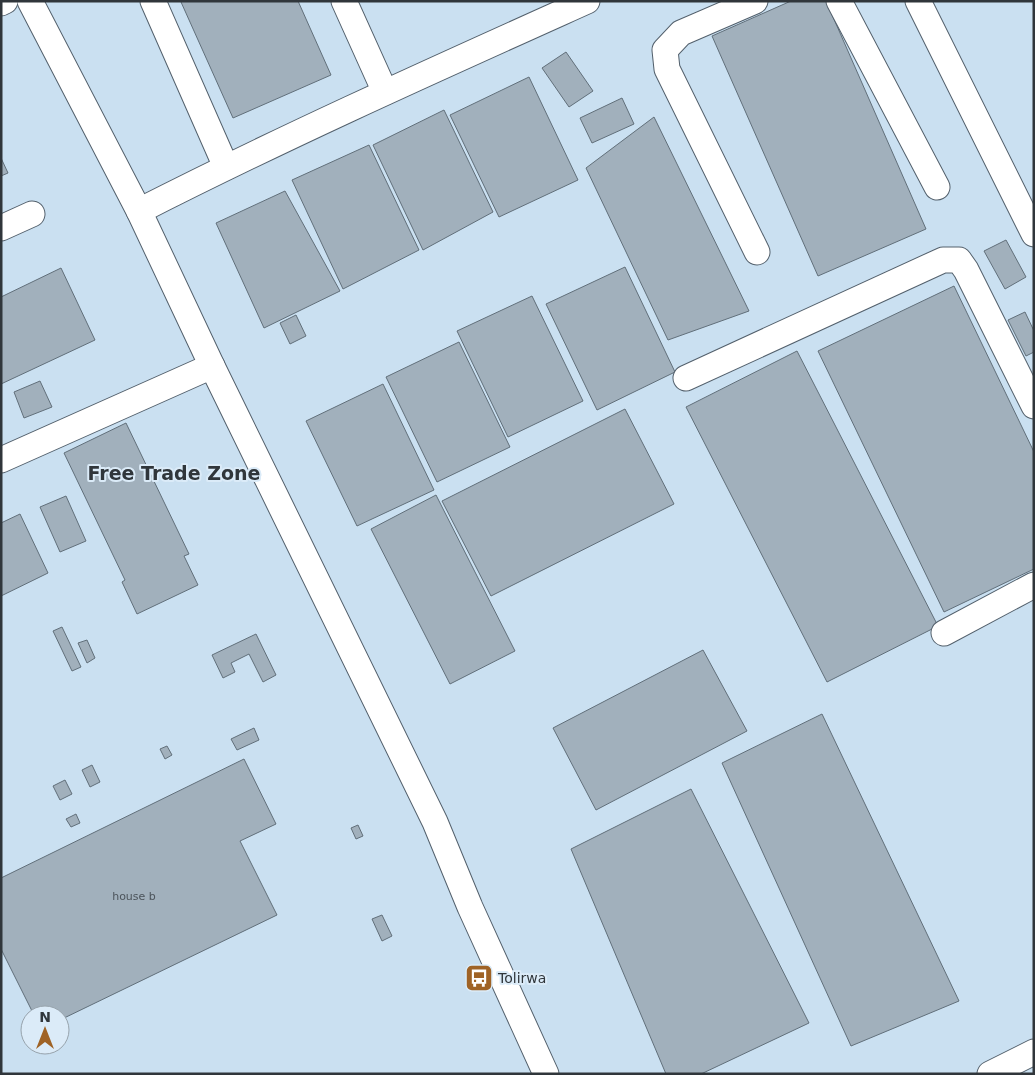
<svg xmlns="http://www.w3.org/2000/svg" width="1035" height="1075" viewBox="0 0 1035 1075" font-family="'DejaVu Sans',sans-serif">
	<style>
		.built { fill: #cae0f1; fill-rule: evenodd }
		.building { fill: #a1b0bc; stroke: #616f7a }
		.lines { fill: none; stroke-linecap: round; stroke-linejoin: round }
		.minor-casing { stroke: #53606c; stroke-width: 27 }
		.minor { stroke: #fff; stroke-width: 25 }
		.labels { text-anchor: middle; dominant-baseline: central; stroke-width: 4; stroke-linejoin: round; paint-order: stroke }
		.number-label { font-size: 11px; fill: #4c545b }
		.poi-label { font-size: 14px; fill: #30363b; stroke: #dbebf8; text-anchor: start }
		.district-label { font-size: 19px; font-weight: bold; fill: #30363b; stroke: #dbebf8 }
	</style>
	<rect width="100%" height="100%" fill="#dbebf8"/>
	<path class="built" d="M1 1H1034V1074H1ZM30 1015H60V1045H30Z"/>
	<g class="building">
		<path d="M183 1H298L331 75 233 118 181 2Z"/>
		<path d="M791 1H826L926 229 818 276 712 36Z"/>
		<path d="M566 52 593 91 569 107 542 68Z"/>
		<path d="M529 77 578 180 499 217 450 115Z"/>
		<path d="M622 98 634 124 592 143 580 118Z"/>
		<path d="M444 110 493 212 423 250 373 145Z"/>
		<path d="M654 117 749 311 668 340 586 168Z"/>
		<path d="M369 145 419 250 343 289 292 180Z"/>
		<path d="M1 158 8 173 1 176Z"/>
		<path d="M285 191 340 291 264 328 216 223Z"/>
		<path d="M1006 240 1026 277 1005 289 984 251Z"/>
		<path d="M625 267 675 372 597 410 546 304Z"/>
		<path d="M61 268 95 340 1 384V297Z"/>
		<path d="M954 286 1034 452V569L944 612 818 351Z"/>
		<path d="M532 296 583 401 508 437 457 331Z"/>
		<path d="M1025 312 1034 331V352L1026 356 1008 320Z"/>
		<path d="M296 315 306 336 290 344 280 323Z"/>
		<path d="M459 342 510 447 437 482 386 377Z"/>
		<path d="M797 351 938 626 827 682 686 407Z"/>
		<path d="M40 381 52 407 24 418 14 392Z"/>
		<path d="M383 384 434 490 357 526 306 421Z"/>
		<path d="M625 409 674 504 491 596 442 501Z"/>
		<path d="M126 423 189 554 184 556 198 585 137 614 122 582 125 580 64 453Z"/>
		<path d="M436 495 515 651 450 684 371 529Z"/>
		<path d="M66 496 86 541 60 552 40 507Z"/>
		<path d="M20 514 48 573 1 596V523Z"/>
		<path d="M62 627 81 667 72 671 53 631Z"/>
		<path d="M256 634 276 675 263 682 249 654 231 663 235 672 223 678 212 655Z"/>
		<path d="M87 640 95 658 87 663 78 643Z"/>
		<path d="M703 650 747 731 596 810 553 728Z"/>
		<path d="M822 714 959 1001 851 1046 722 763Z"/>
		<path d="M254 728 259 740 237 750 231 739Z"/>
		<path d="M167 746 172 755 165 759 160 749Z"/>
		<path d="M244 759 276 824 240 841 277 915 60 1020V1015H34L1 949V878Z"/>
		<path d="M92 765 100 782 90 787 82 770Z"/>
		<path d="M65 780 72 794 60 800 53 786Z"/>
		<path d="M691 789 809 1023 701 1074H666L571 849Z"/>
		<path d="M76 814 80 823 71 827 66 819Z"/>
		<path d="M358 825 363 836 356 839 351 828Z"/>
		<path d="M382 915 392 936 382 941 372 919Z"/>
	</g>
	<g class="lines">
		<g class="minor-casing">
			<g id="minor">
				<path d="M30 1 139 211 212 366 435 822 470 907 546 1074"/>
				<path d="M153 1 226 167"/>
				<path d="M344 1 385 92"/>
				<path d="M755 1 681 33 665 50 667 69 757 252"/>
				<path d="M839 1 937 187"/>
				<path d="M918 1 1034 234"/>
				<path d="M1 3 5 1"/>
				<path d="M139 211C286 136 436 69 587 1"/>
				<path d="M1 228 32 214"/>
				<path d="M686 378 943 260H959L966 270 1034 406"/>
				<path d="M1 460 212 366"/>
				<path d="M944 633 1034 585"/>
				<path d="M990 1074 1034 1052"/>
			</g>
		</g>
		<use href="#minor" class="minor"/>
	</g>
	<defs>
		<g id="bus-square" transform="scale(1.4375)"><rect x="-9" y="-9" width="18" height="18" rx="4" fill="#9f6326" stroke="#dbebf8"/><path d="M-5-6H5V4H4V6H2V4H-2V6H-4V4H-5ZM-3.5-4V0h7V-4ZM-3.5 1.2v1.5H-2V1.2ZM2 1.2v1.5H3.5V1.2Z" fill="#fff"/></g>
	</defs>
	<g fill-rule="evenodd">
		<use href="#bus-square" x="479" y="978"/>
	</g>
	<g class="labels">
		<g class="number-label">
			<text x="134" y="896">house b</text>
		</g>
		<g class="poi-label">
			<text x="498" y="978">Tolirwa</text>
		</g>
		<g class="district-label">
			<text x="174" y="473">Free Trade Zone</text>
		</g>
	</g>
	<rect width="1035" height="1075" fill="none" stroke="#30363b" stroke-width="5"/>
	<g transform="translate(45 1030)"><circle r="24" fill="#dbebf8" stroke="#97a3ac"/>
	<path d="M0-4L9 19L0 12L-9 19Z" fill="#9f6326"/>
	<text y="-8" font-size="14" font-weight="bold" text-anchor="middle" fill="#30363b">N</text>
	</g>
</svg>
